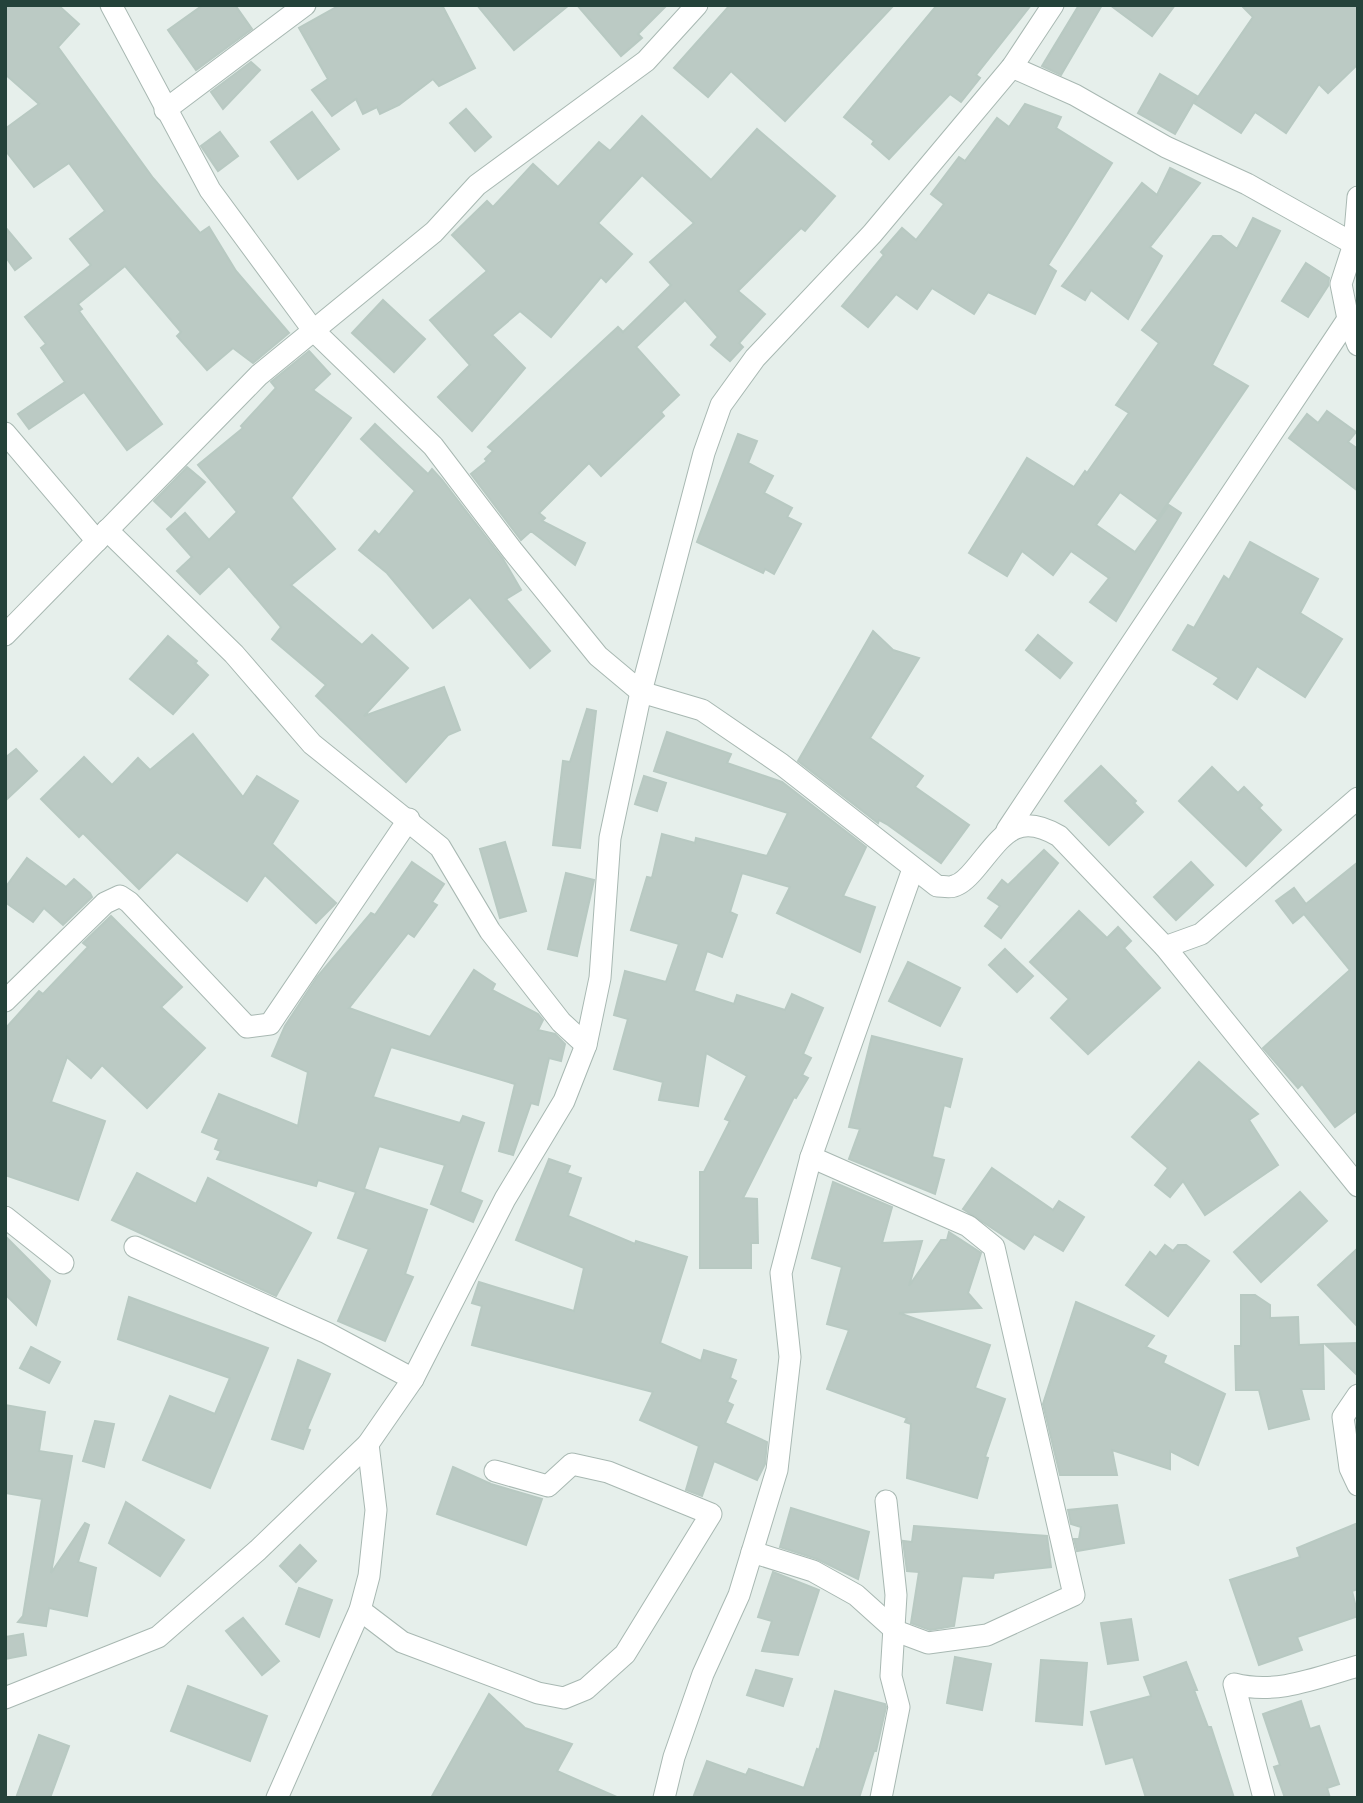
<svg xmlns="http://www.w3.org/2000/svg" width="1363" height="1803" viewBox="0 0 1363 1803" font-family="Mulish,sans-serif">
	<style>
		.building { fill: #bbcac4; stroke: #b8c9c2; stroke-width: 2 }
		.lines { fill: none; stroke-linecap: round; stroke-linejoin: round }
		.minor-casing { stroke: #a8b8b2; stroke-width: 23 }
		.tertiary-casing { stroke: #a8b8b2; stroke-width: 23 }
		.minor { stroke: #fff; stroke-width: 21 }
		.tertiary { stroke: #fff; stroke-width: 21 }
	</style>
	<rect width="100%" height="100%" fill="#e6efeb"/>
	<g class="building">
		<path d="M5 5H58L79 24 58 47 153 178 200 233 209 227 236 271 289 333 253 363 233 348 207 370 177 336 181 332 125 266 78 304 82 309 79 311 162 424 127 450 84 392 29 429 18 414 65 382 41 348 46 344 25 317 91 265 70 239 105 211 69 163 34 187 5 150V129L39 104 5 74Z"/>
		<path d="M203 5H235L252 29 196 70 168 30Z"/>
		<path d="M340 5H442L475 68 439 86 433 79 399 105 380 114 377 107 363 114 356 99 332 116 312 90 328 79 299 28Z"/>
		<path d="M477 5H569L514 50Z"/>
		<path d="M577 5H667L638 34 642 38 621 56Z"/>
		<path d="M730 5H894L785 121 731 71 708 97 674 68Z"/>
		<path d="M937 5H1031L976 75 980 78 961 102 950 94 889 159 872 144 874 141 844 117Z"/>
		<path d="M1079 5H1102L1061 75 1042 66Z"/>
		<path d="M1110 5H1175L1152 36Z"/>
		<path d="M1241 5H1358V64L1328 93 1319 84 1286 133 1255 112 1241 133 1194 103 1253 17Z"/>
		<path d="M251 62 260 70 223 109 211 92Z"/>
		<path d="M1160 74 1197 96 1175 134 1138 113Z"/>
		<path d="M1025 104 1061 117 1056 128 1112 163 1048 265 1056 271 1035 314 988 292 974 314 932 288 917 309 896 294 868 327 842 306 884 255 881 252 902 228 916 240 944 204 931 194 959 157 965 161 997 118 1009 127Z"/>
		<path d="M466 109 491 137 475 151 450 123Z"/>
		<path d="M312 112 339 149 298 179 271 142Z"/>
		<path d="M642 116 711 180 757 129 835 196 805 231 801 228 738 291 765 314 739 343 743 347 730 361 711 345 718 337 685 300 636 347 679 395 661 412 664 416 601 476 589 463 539 513 545 518 542 521 585 543 575 565 531 531 521 540 471 474 487 461 485 459 493 451 488 447 618 327 623 332 671 285 650 262 694 223 642 175 598 223 632 254 606 282 601 277 551 337 520 311 492 335 525 368 472 431 438 397 470 365 430 320 487 271 452 235 487 201 493 207 533 164 558 187 599 142 610 151Z"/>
		<path d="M220 132 238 156 218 171 201 146Z"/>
		<path d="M1170 168 1200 183 1150 247 1162 256 1128 319 1091 290 1085 300 1062 286 1142 183 1157 195Z"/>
		<path d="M1253 218 1280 231 1212 365 1248 386 1157 519 1120 492 1096 525 1135 552 1169 505 1181 513 1116 621 1090 602 1109 578 1071 551 1053 575 1022 551 1007 576 969 553 1027 458 1074 487 1085 471 1087 473 1129 413 1116 405 1159 343 1142 330 1213 236H1221L1237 249Z"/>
		<path d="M5 227 31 258 15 270 5 256Z"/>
		<path d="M1306 263 1329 278 1328 286 1308 317 1282 301Z"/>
		<path d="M383 300 425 339 394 372 352 333Z"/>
		<path d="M309 351 330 374 313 390 351 418 291 498 335 549 291 585 362 645 372 635 408 668 364 716 444 687 460 730 448 735 406 782 316 696 326 685 272 639 281 627 229 566 200 594 177 571 192 557 167 529 185 513 209 540 237 512 198 465 243 428 241 426 276 388 271 382Z"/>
		<path d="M1327 411 1356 432 1348 442 1358 449V491L1289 438 1307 414 1318 423Z"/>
		<path d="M375 424 428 474 432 469 442 480 503 559 521 590 506 599 550 651 530 668 470 597 433 628 387 573 359 550 375 531 379 535 415 491 361 439Z"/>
		<path d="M738 434 757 441 748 463 773 476 764 493 792 508 787 517 801 524 774 574 765 569 763 573 697 542Z"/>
		<path d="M187 467 205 482 171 517 154 501Z"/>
		<path d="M1250 542 1318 579 1300 613 1342 639 1305 697 1257 666 1237 699 1214 684 1219 678 1173 650 1188 625 1194 628 1224 576 1229 580Z"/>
		<path d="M873 631 893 650 919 658 870 738 923 776 915 787 969 825 941 863 888 825 879 820 878 823 798 761Z"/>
		<path d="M1038 635 1072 663 1060 678 1026 650Z"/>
		<path d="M168 636 197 661 195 663 208 675 173 714 130 679Z"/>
		<path d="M587 709 596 711 580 848 553 845 563 761 570 762Z"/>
		<path d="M667 732 731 754 727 763 782 782 866 847 843 896 875 907 860 952 777 913 790 887 742 873 730 912 737 915 722 957 707 951 694 991 734 1004 737 995 785 1010 792 994 823 1008 803 1054 811 1058 802 1075 808 1078 796 1098 794 1097 743 1198 757 1199 758 1243H751V1268H700V1172H704L730 1121 725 1119 747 1076 706 1053 698 1106 659 1100 663 1082 614 1069 628 1019 614 1015 625 971 666 982 679 944 631 930 647 877 652 878 662 834 695 843 696 838 767 856 788 813 654 771Z"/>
		<path d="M193 734 243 797 257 776 298 801 272 844 336 903 316 923 265 875 247 901 177 852 139 889 83 833 79 837 41 799 84 757 112 785 138 758 150 770Z"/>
		<path d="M16 749 37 771 5 801V758Z"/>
		<path d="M1101 766 1136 801 1134 803 1143 812 1109 845 1065 801Z"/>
		<path d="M1212 767 1238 793 1244 787 1262 805 1259 808 1281 830 1246 866 1179 801Z"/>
		<path d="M644 776 666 783 657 811 635 804Z"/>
		<path d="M505 842 526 911 500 918 480 849Z"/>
		<path d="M1044 850 1058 863 1001 938 985 926 1000 906 988 898 1002 880 1008 885Z"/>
		<path d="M27 858 66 887 74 879 90 893 92 897 63 925 44 908 33 922 5 902V888Z"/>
		<path d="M412 862 444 884 432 902 437 905 414 937 408 933 349 1008 430 1037 474 970 495 984 492 990 538 1014 543 1020 538 1030 555 1034 565 1044 561 1061 549 1058 538 1105 531 1103 513 1155 499 1151 515 1084 391 1047 373 1097 460 1123 463 1116 484 1123 460 1192 482 1201 473 1222 431 1204 445 1165 379 1146 364 1189 427 1210 405 1274 413 1277 385 1341 338 1321 369 1249 338 1238 356 1192 318 1180 316 1186 217 1159 221 1151 215 1149 219 1139 202 1132 219 1094 298 1126 308 1072 272 1056 285 1026 317 977 371 913 375 915Z"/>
		<path d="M1191 862 1213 885 1176 920 1154 897Z"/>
		<path d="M1358 862V1110L1335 1127 1302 1084 1298 1088 1263 1048 1350 970 1304 914 1293 923 1276 901 1294 888 1306 904Z"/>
		<path d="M566 873 594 880 577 956 548 949Z"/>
		<path d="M1079 911 1107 938 1118 927 1131 941 1124 948 1160 988 1088 1054 1051 1018 1069 999 1030 962Z"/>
		<path d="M111 916 182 987 161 1007 205 1048 147 1108 102 1065 91 1078 67 1057 51 1102 105 1121 78 1200 5 1175V1029L39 991 43 994 88 947 83 943Z"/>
		<path d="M1005 949 1033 976 1017 992 989 965Z"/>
		<path d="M908 962 960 988 940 1026 889 1001Z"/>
		<path d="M872 1036 962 1059 950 1107 944 1105 932 1157 944 1160 935 1194 849 1159 860 1129 849 1127Z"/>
		<path d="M1199 1062 1258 1114 1249 1120 1278 1165 1205 1215 1183 1181 1170 1197 1155 1185 1168 1168 1132 1137Z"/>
		<path d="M549 1159 570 1166 567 1173 581 1178 568 1216 635 1244 636 1241 687 1257 660 1343 701 1361 704 1350 736 1360 730 1378 736 1381 727 1402 733 1405 725 1423 767 1442 765 1464 757 1480 714 1461 702 1496 686 1490 699 1446 640 1420 653 1392 472 1345 482 1306 472 1303 479 1282 574 1311 584 1268 516 1240Z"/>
		<path d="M992 1168 1053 1210 1059 1201 1084 1217 1063 1251 1034 1234 1024 1249 963 1209Z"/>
		<path d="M137 1173 196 1204 208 1178 311 1233 276 1296 112 1220Z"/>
		<path d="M833 1182 892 1207 882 1243 922 1241 909 1286 941 1240H947L949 1232 981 1253 968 1293 981 1308 899 1313 990 1345 975 1388 1005 1399 985 1457 988 1458 977 1498 907 1478 911 1424 905 1422 907 1418 827 1389 849 1330 827 1324 842 1267 812 1258Z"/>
		<path d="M1300 1192 1327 1221 1261 1282 1234 1252Z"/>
		<path d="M5 1236 50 1281 36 1325 5 1294Z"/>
		<path d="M1165 1245 1173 1251 1178 1245H1186L1209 1261 1168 1316 1126 1285 1150 1252 1156 1257Z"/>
		<path d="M1358 1248V1327L1318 1285Z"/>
		<path d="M1241 1295H1255L1270 1305V1318L1298 1317 1299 1345 1323 1344 1324 1389H1301L1309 1419 1269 1429 1259 1390H1236L1235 1346H1241Z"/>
		<path d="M129 1297 268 1348 210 1488 143 1460 170 1396 215 1414 230 1378 118 1339Z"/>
		<path d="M1076 1302 1154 1336 1146 1347 1166 1356 1163 1363 1225 1394 1198 1465 1170 1451V1469L1112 1450 1117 1475H1060L1043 1404Z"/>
		<path d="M1358 1343V1376L1325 1344Z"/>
		<path d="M31 1347 60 1362 49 1383 20 1368Z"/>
		<path d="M298 1360 330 1374 307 1429 310 1430 303 1449 272 1439Z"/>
		<path d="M5 1405 45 1412 39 1451 72 1456 51 1573 85 1523 89 1525 78 1562 96 1568 87 1616 49 1608 46 1626 18 1622 23 1616 42 1499 5 1493Z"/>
		<path d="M95 1421 114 1424 104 1467 83 1461Z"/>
		<path d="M453 1467 491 1484 542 1499 526 1545 437 1514Z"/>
		<path d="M126 1502 184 1540 160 1576 109 1543Z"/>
		<path d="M1117 1505 1124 1543 1077 1551 1074 1539H1079L1081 1527 1071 1524 1068 1510Z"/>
		<path d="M791 1508 869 1532 858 1579 817 1559 780 1547Z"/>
		<path d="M1358 1523V1589L1352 1591 1358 1616 1297 1637 1302 1650 1259 1665 1230 1580 1300 1557 1297 1548Z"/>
		<path d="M914 1526 1047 1536 1051 1567 994 1573 993 1578 962 1576 954 1626 930 1630 911 1623 919 1572 907 1571 903 1541 912 1542Z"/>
		<path d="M300 1545 316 1561 296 1582 280 1566Z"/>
		<path d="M773 1572 819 1590 798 1655 762 1651 772 1621 758 1617Z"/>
		<path d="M299 1588 332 1600 319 1637 286 1624Z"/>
		<path d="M243 1618 279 1661 262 1675 226 1631Z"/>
		<path d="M1131 1619 1138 1660 1108 1664 1101 1623Z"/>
		<path d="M23 1634 26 1655 5 1659V1637Z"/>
		<path d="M955 1657 991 1664 982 1710 947 1703Z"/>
		<path d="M1041 1660 1087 1663 1082 1725 1036 1721Z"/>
		<path d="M1186 1662 1197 1690H1194L1208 1727H1211L1234 1798H1146L1133 1757 1106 1764 1091 1712 1151 1696 1144 1677Z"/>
		<path d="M756 1670 792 1679 783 1706 747 1695Z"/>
		<path d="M188 1686 267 1716 250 1761 171 1731Z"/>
		<path d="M835 1691 885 1704 886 1707 876 1751H874L859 1798H693L707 1761 746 1775 749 1769 804 1788 817 1749 819 1750Z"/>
		<path d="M489 1694 525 1728 572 1744 557 1771 619 1798H431Z"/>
		<path d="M1301 1701 1310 1729 1319 1726 1339 1784 1327 1788 1330 1798H1285L1274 1767 1280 1765 1263 1714Z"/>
		<path d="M39 1735 69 1746 50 1798H16Z"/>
	</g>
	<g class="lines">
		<g class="minor-casing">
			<g id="minor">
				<path d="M111 5 210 190 313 330 433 446 512 550 598 656 641 692 702 710 781 764 937 886C942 886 950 888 954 886 962 884 970 875 975 869 1002 837 1015 810 1059 836L1165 947 1358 1186"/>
				<path d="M1012 67 1075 95 1166 147 1247 184 1354 244"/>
				<path d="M165 110 305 5"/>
				<path d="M1358 197 1354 244 1341 284 1348 319 1358 345"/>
				<path d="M5 433 97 541"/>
				<path d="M107 530 234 654 312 744 440 847 490 931 561 1022 586 1045"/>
				<path d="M5 635 259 375 434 232 477 185 646 61 697 5"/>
				<path d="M1007 830 1348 319"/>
				<path d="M1165 947 1201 934 1358 798"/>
				<path d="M5 1001 105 903 120 896 129 902 247 1027 270 1024 409 819"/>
				<path d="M5 1217 63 1263"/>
				<path d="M135 1247 327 1333 413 1379"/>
				<path d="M1358 1395 1343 1417 1350 1468 1358 1485"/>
				<path d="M752 1552 813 1571 856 1595 896 1631 928 1643 987 1635 1074 1595 994 1247 968 1226 811 1157"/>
				<path d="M360 1610 402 1642 538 1693 564 1698 586 1689 625 1654 711 1514 608 1472 572 1464 548 1486 495 1471"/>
				<path d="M277 1798 360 1610 369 1576 376 1510 368 1444"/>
				<path d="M664 1798 674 1757 703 1674 739 1595 777 1470 790 1357 781 1273 811 1157 913 869"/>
				<path d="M881 1798 899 1707 891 1676 896 1595 886 1501"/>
				<path d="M1264 1798 1234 1684C1277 1695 1316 1678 1358 1666"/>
			</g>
		</g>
		<g class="tertiary-casing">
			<path id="tertiary" d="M5 1698 158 1637 258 1550 368 1444 413 1379 505 1199 564 1101 586 1045 600 978 610 838 641 692 704 453 721 405 755 358 872 234 1012 67 1053 5"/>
		</g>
		<use href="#minor" class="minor"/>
		<use href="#tertiary" class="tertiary"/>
	</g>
	<rect width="1363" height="1803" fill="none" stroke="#24423a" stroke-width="14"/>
</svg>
